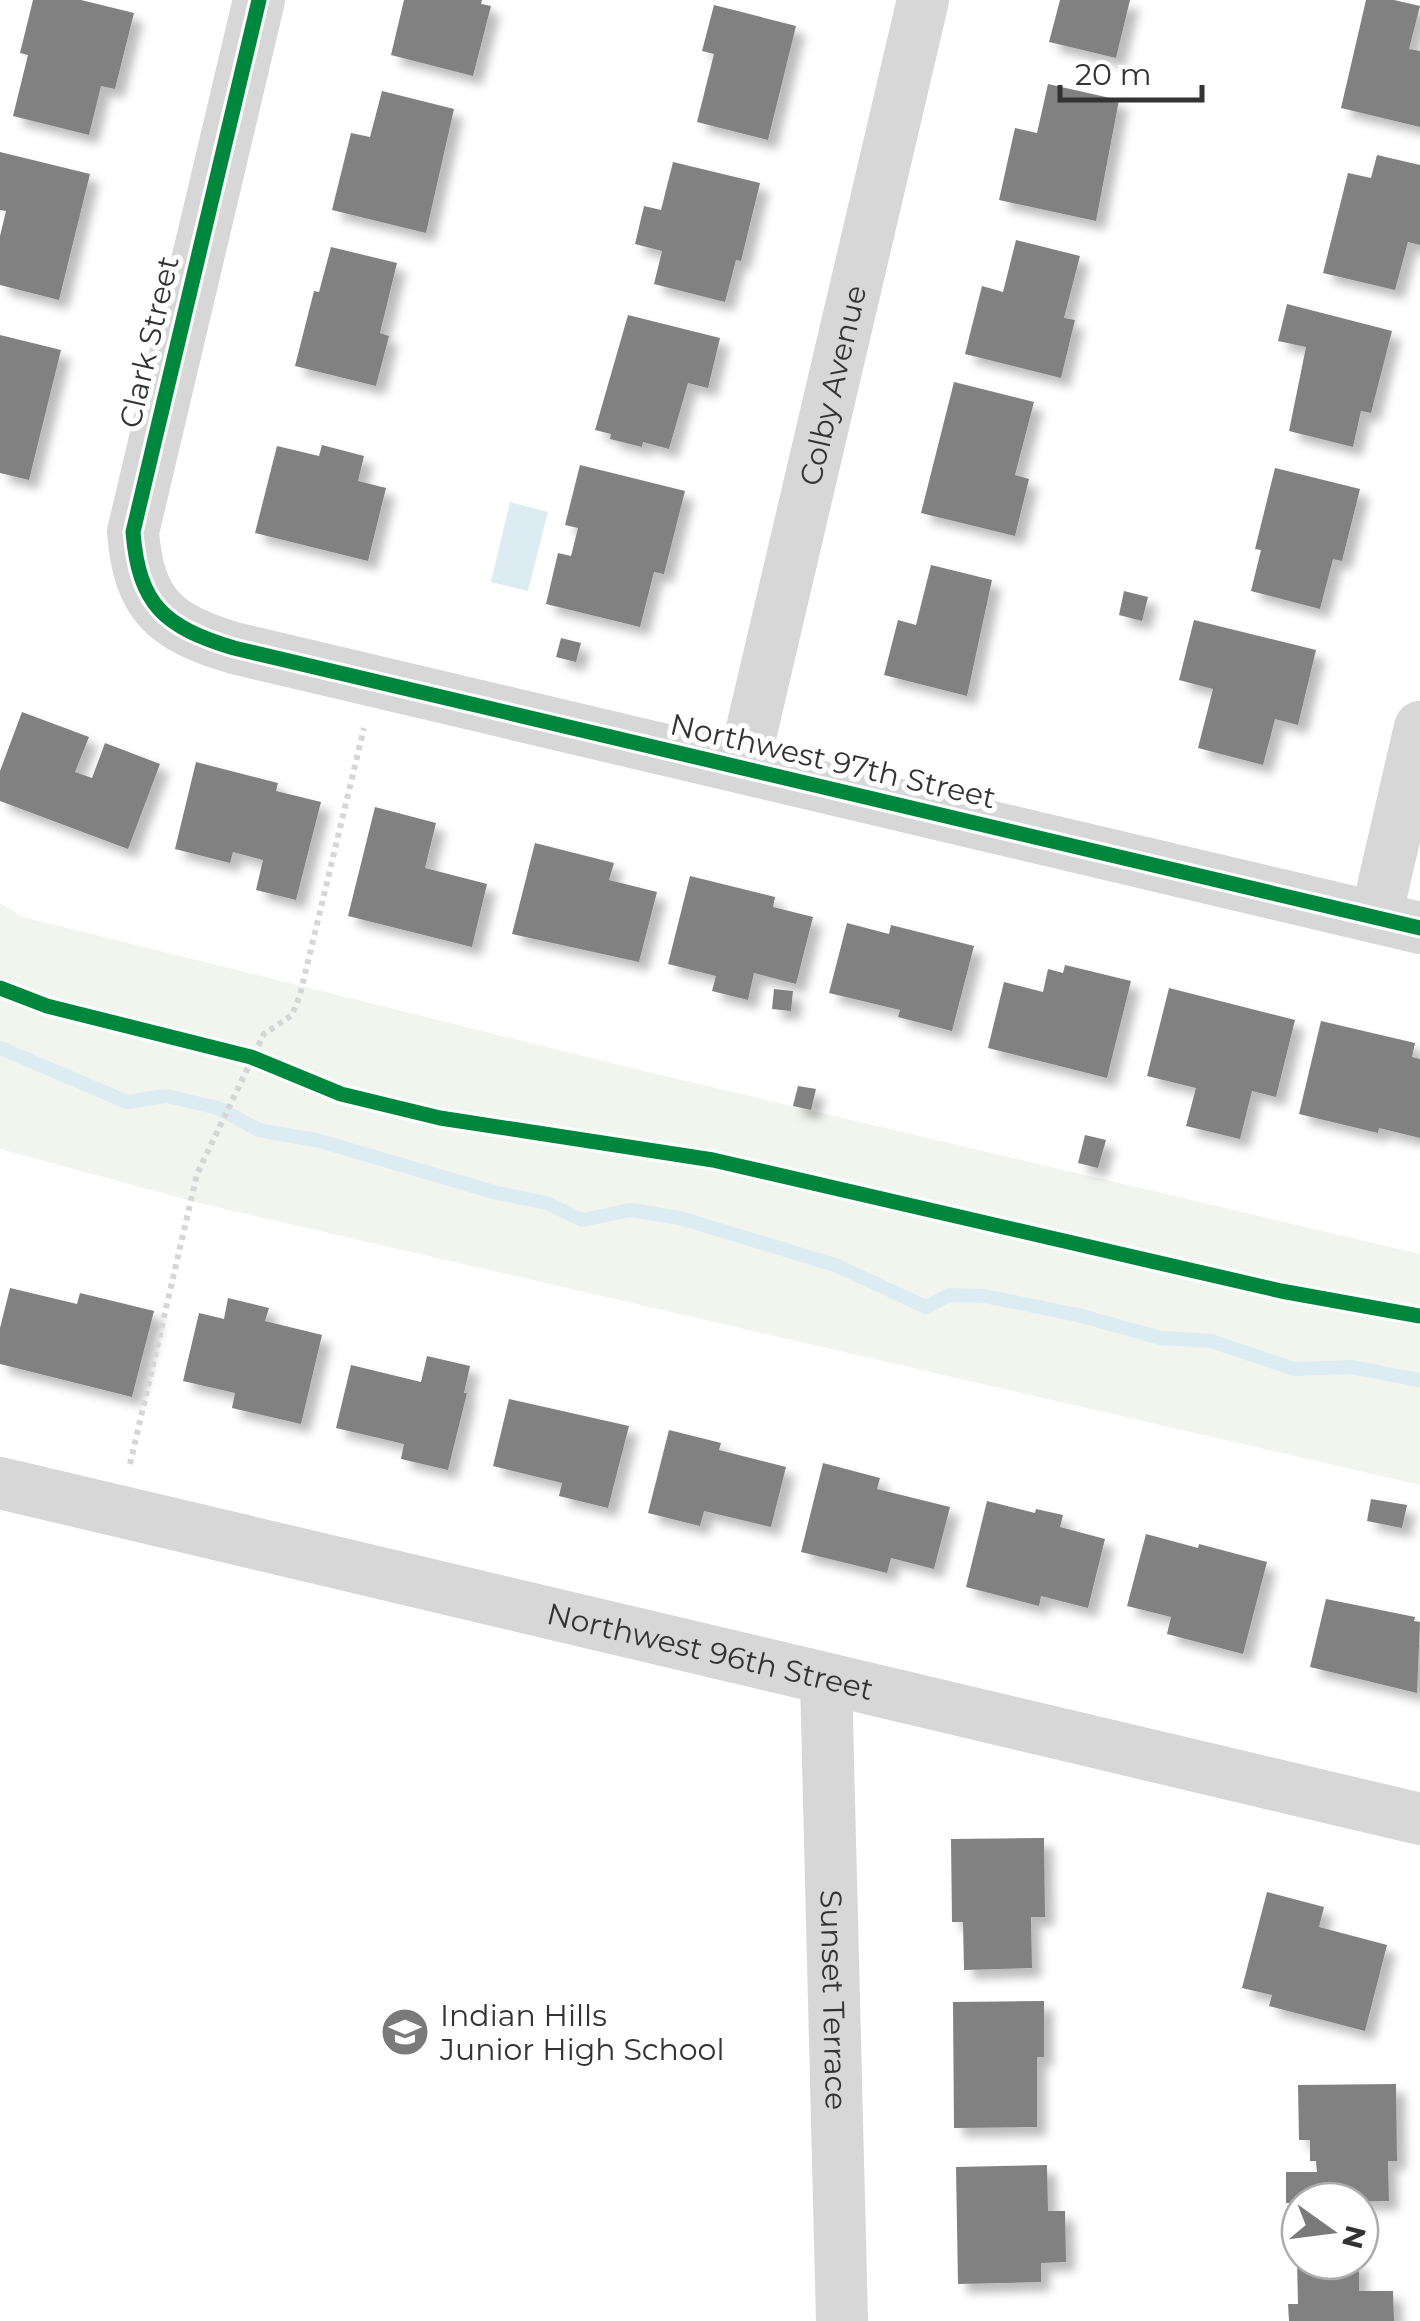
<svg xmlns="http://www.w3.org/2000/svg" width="1420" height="2321" viewBox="0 0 1420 2321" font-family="Montserrat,sans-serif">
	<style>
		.green { fill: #f1f5ed }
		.water { fill: #ddebf3 }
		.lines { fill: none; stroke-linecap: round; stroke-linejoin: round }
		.stream { stroke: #ddebf3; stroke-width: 14 }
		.building { fill: #818181; filter: url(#shadow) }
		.path { stroke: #d6d6d6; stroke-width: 6; stroke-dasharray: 5 5; stroke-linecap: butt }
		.minor { stroke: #d7d7d7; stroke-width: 52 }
		.cycleway-casing { stroke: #fff; stroke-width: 21 }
		.cycleway { stroke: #00873e; stroke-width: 15 }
		.labels { text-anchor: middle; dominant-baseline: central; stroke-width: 10; stroke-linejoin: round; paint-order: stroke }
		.street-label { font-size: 30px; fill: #333; stroke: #fff }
		.poi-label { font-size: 30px; fill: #333; stroke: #fff; text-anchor: start }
	</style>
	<defs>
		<filter id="shadow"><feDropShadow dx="9" dy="9" stdDeviation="5" flood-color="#0004"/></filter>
	</defs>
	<rect width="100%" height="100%" fill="#fff"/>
	<path class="green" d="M0 903 23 917 631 1068 1420 1254V1485L199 1203 0 1149Z"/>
	<path class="water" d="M510 502 548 512 528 591 491 582Z"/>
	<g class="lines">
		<path class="stream" d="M0 1048 127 1102 166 1096 218 1108 259 1130 320 1141 497 1193 547 1203 582 1220 630 1210 680 1218 835 1265 926 1307 949 1295 984 1296 1078 1315 1161 1338 1211 1341 1294 1369 1351 1367 1420 1380"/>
	</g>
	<g class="building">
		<path d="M33 0H81L134 13 115 89 101 86 89 135 13 116 28 55 20 53Z"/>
		<path d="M404 0H482L481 4 491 6 473 76 391 55Z"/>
		<path d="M1060 0H1130L1116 58 1049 42Z"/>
		<path d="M1366 0H1394L1420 6 1409 49 1420 51V127L1341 108Z"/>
		<path d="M714 5 796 26 768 140 697 122 714 54 702 51Z"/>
		<path d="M1048 84 1119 100 1096 221 999 200 1015 128 1037 133Z"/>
		<path d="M382 91 454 109 426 233 332 210 351 133 370 137Z"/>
		<path d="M0 152 90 174 59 300 0 285V236L6 211 0 210Z"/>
		<path d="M1377 155 1420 165V245L1408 242 1395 290 1323 273 1348 173 1371 178Z"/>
		<path d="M673 162 760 183 741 261 736 260 725 302 654 284 662 251 635 244 644 206 661 210Z"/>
		<path d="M1016 240 1080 256 1064 318 1075 320 1061 378 965 354 982 286 1003 292Z"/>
		<path d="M331 247 397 263 380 333 389 336 376 386 295 366 314 291 319 292Z"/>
		<path d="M1287 304 1392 331 1371 413 1361 411 1353 447 1289 431 1306 347 1278 341Z"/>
		<path d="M628 315 720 338 708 388 688 383 669 449 643 442 642 447 610 439 611 434 595 430Z"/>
		<path d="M0 335 61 350 29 480 0 473Z"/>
		<path d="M954 382 1034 402 1015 475 1029 479 1015 536 921 513Z"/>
		<path d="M322 445 364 456 358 481 386 488 368 561 255 533 277 446 319 456Z"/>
		<path d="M580 465 685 491 664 574 654 572 640 627 546 604 558 553 571 556 578 528 565 525Z"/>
		<path d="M1275 468 1360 489 1342 561 1333 559 1320 609 1251 591 1261 550 1255 549Z"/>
		<path d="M931 565 992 580 967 696 884 675 898 620 916 625Z"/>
		<path d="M1124 591 1148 597 1142 621 1119 615Z"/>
		<path d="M1194 620 1316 650 1298 725 1275 719 1263 765 1198 748 1213 689 1179 680Z"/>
		<path d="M561 638 581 643 576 662 556 657Z"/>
		<path d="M22 712 89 737 75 772 92 778 105 743 160 764 128 849 0 801V771Z"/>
		<path d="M196 762 278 783 276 791 321 802 296 900 256 890 263 860 233 852 230 863 175 849Z"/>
		<path d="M375 807 436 823 425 868 487 884 472 947 348 916Z"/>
		<path d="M535 843 614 863 609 880 657 892 639 962 512 934Z"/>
		<path d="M690 876 775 897 773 907 813 917 796 984 754 973 748 1000 712 991 716 976 668 964Z"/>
		<path d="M847 923 889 934 891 925 974 946 952 1031 898 1017 900 1010 829 993Z"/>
		<path d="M1065 965 1131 981 1107 1078 988 1048 1004 982 1043 992 1048 969 1063 973Z"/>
		<path d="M1169 988 1295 1020 1276 1097 1252 1091 1240 1139 1186 1126 1196 1088 1147 1076Z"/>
		<path d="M774 989 793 991 791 1011 772 1009Z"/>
		<path d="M1321 1021 1415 1043 1412 1057 1420 1059V1138L1379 1128 1378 1133 1299 1114Z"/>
		<path d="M798 1086 816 1089 811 1110 793 1106Z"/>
		<path d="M1085 1135 1106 1140 1098 1168 1078 1163Z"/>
		<path d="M10 1288 77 1304 80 1293 154 1311 132 1397 0 1364V1328Z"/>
		<path d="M228 1298 269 1308 265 1321 322 1335 301 1424 232 1408 235 1393 183 1381 199 1313 224 1319Z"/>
		<path d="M427 1356 470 1366 464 1393H467L448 1470 401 1459 404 1444 336 1428 351 1365 421 1382Z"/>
		<path d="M509 1399 629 1426 608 1508 559 1496 562 1483 493 1466Z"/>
		<path d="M669 1430 721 1443 719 1450 786 1467 771 1527 704 1511 700 1526 648 1513Z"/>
		<path d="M823 1463 880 1478 877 1489 950 1507 934 1569 891 1558 887 1573 801 1552Z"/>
		<path d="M1371 1499 1407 1505 1402 1528 1367 1521Z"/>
		<path d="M987 1501 1035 1513 1036 1509 1063 1515 1060 1527 1105 1539 1088 1608 1041 1596 1039 1606 966 1587Z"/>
		<path d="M1146 1534 1198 1548 1199 1544 1267 1562 1243 1654 1167 1634 1171 1617 1127 1606Z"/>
		<path d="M1326 1599 1415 1617 1414 1621 1420 1622 1417 1693 1310 1667Z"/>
		<path d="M1044 1838 1045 1917H1031L1032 1968 964 1970 963 1922H952L951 1839Z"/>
		<path d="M1267 1892 1324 1907 1319 1927 1387 1945 1365 2031 1269 2006 1272 1995 1242 1988Z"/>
		<path d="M1044 2001V2057H1037V2127L954 2128 953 2002Z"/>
		<path d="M1396 2084 1397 2161H1388L1389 2201 1286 2203V2172H1317L1316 2161H1310V2140H1299L1298 2085Z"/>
		<path d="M1047 2165 1048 2211H1065L1066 2262 1041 2263V2282L958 2284 956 2167Z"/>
		<path d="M1297 2261H1359V2291H1393L1394 2321H1289L1288 2304H1298Z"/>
	</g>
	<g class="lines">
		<path class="path" d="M130 1464 197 1174 264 1034 292 1015 300 995 364 728"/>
		<g class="minor">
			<path d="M259 0 133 532C139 606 165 627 234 648L1420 928"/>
			<path id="s1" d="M743 767 923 0"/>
			<path d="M1376 917 1420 727"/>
			<path id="s2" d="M0 1483 1420 1819"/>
			<path id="s3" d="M826 1680 842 2321"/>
		</g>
		<g class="cycleway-casing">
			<g id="cycleway">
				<path d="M259 0 133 532C139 606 165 627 234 648L1420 928"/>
				<path d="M0 988 47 1006 251 1057 341 1094 440 1118 713 1160 1281 1291 1420 1316"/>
			</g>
		</g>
		<use href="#cycleway" class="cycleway"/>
	</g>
	<defs>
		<g id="school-disc" transform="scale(2.5)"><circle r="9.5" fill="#7a7a7a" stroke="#fff"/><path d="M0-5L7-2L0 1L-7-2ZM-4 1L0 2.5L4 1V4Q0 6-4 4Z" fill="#fff"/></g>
	</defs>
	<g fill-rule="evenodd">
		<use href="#school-disc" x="405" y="2032"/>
	</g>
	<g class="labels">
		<g class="street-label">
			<text transform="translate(149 342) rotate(-77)">Clark Street</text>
			<text stroke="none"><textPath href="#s1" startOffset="392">Colby Avenue</textPath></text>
			<text transform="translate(833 761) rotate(13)">Northwest 97th Street</text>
			<text stroke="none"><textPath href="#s2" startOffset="730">Northwest 96th Street</textPath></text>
			<text stroke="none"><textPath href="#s3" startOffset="320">Sunset Terrace</textPath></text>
		</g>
		<g class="poi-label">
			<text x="440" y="2015">Indian Hills<tspan x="440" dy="34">Junior High School</tspan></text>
		</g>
	</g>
	<g transform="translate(1330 2231) rotate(104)"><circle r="48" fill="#ffffff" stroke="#adadad" stroke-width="2.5"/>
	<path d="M0-8L18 38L0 25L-18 38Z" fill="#7a7a7a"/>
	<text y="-15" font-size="28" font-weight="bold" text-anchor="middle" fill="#333333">N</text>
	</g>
	<path d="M1060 85v15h142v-15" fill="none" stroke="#333333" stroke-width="5"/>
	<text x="1075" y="85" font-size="30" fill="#333333" stroke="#ffffff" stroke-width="8" paint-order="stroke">20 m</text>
</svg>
